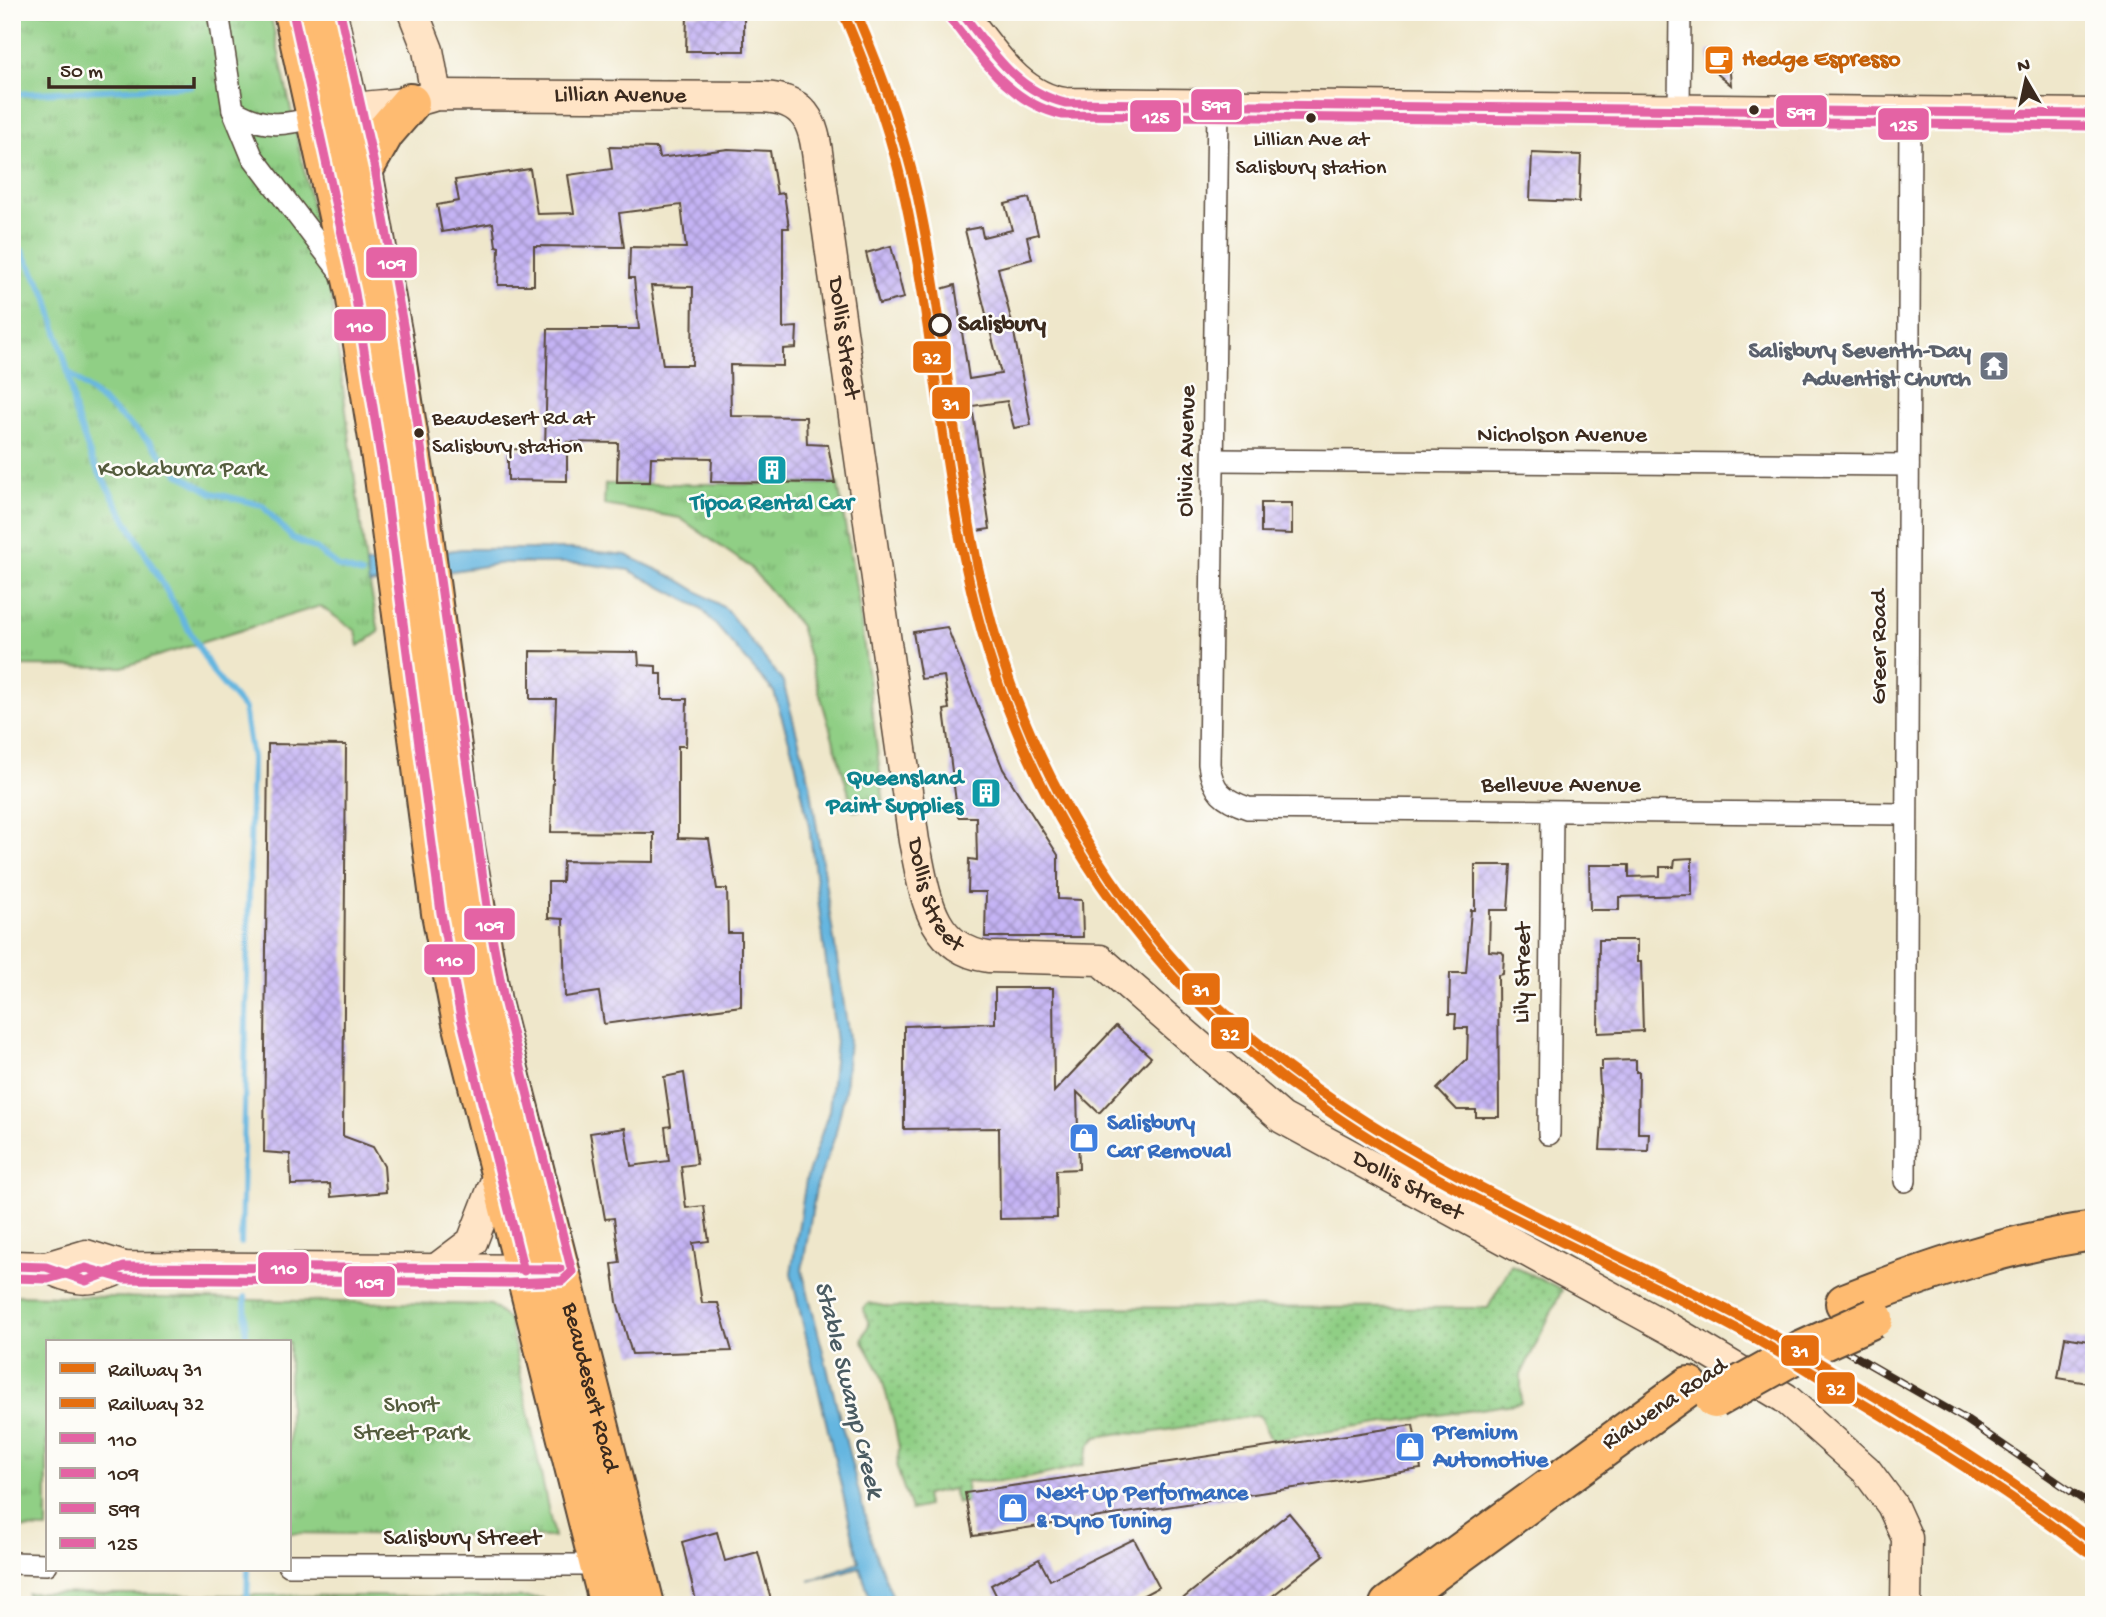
<svg xmlns="http://www.w3.org/2000/svg" width="2106" height="1617" viewBox="0 0 2106 1617" font-family="'Gochi Hand',sans-serif">
	<style>
		.grass { fill: url(#grass-dots); stroke: #667c52; stroke-width: 2 }
		.park { fill: url(#park-tufts); stroke: #667c52; stroke-width: 2 }
		.water { fill: #65b6e0; stroke: #50707f; stroke-width: 2 }
		.lines { fill: none; stroke-linecap: round; stroke-linejoin: round }
		.stream { stroke: #65b6e0; stroke-width: 6 }
		.building { fill: url(#building-cross-hatch); fill-rule: evenodd }
		.street-casing { stroke: #564638; stroke-width: 24 }
		.secondary-casing { stroke: #564638; stroke-width: 33 }
		.highway-casing { stroke: #564638; stroke-width: 42 }
		.street { stroke: #fff; stroke-width: 21 }
		.secondary { stroke: #ffe4c6; stroke-width: 30 }
		.highway { stroke: #febb71; stroke-width: 38 }
		.rail-casing { stroke: #3b2a1e; stroke-width: 8 }
		.rail { stroke: #fdfcf7; stroke-width: 5; stroke-dasharray: 16; stroke-linecap: butt }
		.highway-bridge-casing { stroke: #564638; stroke-width: 42; stroke-linecap: butt }
		.highway-bridge { stroke: #febb71; stroke-width: 38 }
		.bus-1-casing { stroke: #fdfcf7; stroke-width: 14 }
		.bus-2-casing { stroke: #fdfcf7; stroke-width: 14 }
		.bus-3-casing { stroke: #fdfcf7; stroke-width: 14 }
		.bus-4-casing { stroke: #fdfcf7; stroke-width: 14 }
		.bus-1 { stroke: #e463a4; stroke-width: 9 }
		.bus-2 { stroke: #e463a4; stroke-width: 9 }
		.bus-3 { stroke: #e463a4; stroke-width: 9 }
		.bus-4 { stroke: #e463a4; stroke-width: 9 }
		.rail-1-casing { stroke: #fdfcf7; stroke-width: 16 }
		.rail-2-casing { stroke: #fdfcf7; stroke-width: 16 }
		.rail-1 { stroke: #e56e0f; stroke-width: 10 }
		.rail-2 { stroke: #e56e0f; stroke-width: 10 }
		.bus-dot { fill: #3b2a1e; stroke: #fdfcf7; stroke-width: 2.5 }
		.stop-dot { fill: #fdfcf7; stroke: #3b2a1e; stroke-width: 3.5 }
		.labels { text-anchor: middle; dominant-baseline: central; stroke-width: 5; stroke-linejoin: round; paint-order: stroke }
		.bus-label { font-size: 22px; fill: #3b2a1e; stroke: #fdfcf7 }
		.food-label { font-size: 24px; font-weight: bold; fill: #c56008; stroke: #fdfcf7; text-anchor: start }
		.street-label { font-size: 24px; fill: #3b2a1e; stroke: #fdfcf7 }
		.stop-label { font-size: 24px; font-weight: bold; fill: #3b2a1e; stroke: #fdfcf7; text-anchor: start }
		.worship-label { font-size: 24px; font-weight: bold; fill: #5b616d; stroke: #fdfcf7; text-anchor: end }
		.park-label { font-size: 24px; fill: #545c3d; stroke: #fdfcf7 }
		.culture-label { font-size: 24px; font-weight: bold; fill: #0d838f; stroke: #fdfcf7 }
		.shop-label { font-size: 24px; font-weight: bold; fill: #366cbe; stroke: #fdfcf7; text-anchor: start }
		.water-label { font-size: 26px; font-style: italic; fill: #4a5b62; stroke: #fdfcf7 }
		.line-badge { stroke: #fdfcf7; stroke-width: 2.5 }
		.badge-label { font-size: 19px; text-anchor: middle; font-weight: bold; fill: #fff }
	</style>
	<defs>
		<pattern id="grass-dots" width="8" height="8" patternUnits="userSpaceOnUse" patternTransform="scale(1.75)"><rect width="8" height="8" fill="#90cf85"/><path d="M2 2h.1M6 6h.1" fill="none" stroke="#77a86c" stroke-width="1.8" stroke-linecap="round"/></pattern>
		<pattern id="park-tufts" width="24" height="20" patternUnits="userSpaceOnUse" patternTransform="scale(1.75)"><rect width="24" height="20" fill="#90cf85"/><path d="M3 7l-1-3M5 7V3M7 7l1-3M15 17l-1-3M17 17v-4M19 17l1-3" fill="none" stroke="#77a86c"/></pattern>
		<pattern id="building-cross-hatch" width="8" height="8" patternUnits="userSpaceOnUse" patternTransform="scale(1.75)"><rect width="8" height="8" fill="#c5b4f5"/><path d="M0 0l8 8M0 8l8-8" fill="none" stroke="#a193c6"/></pattern>
	</defs>
	<rect width="100%" height="100%" fill="#fdfcf7"/>
	<filter id="ink" filterUnits="userSpaceOnUse"><feTurbulence type="fractalNoise" baseFrequency=".0143" numOctaves="2"/><feDisplacementMap in="SourceGraphic" scale="14" xChannelSelector="R" yChannelSelector="G"/><feConvolveMatrix kernelMatrix="1 2 1 2 8 2 1 2 1" color-interpolation-filters="sRGB"/></filter>
	<filter id="wash" filterUnits="userSpaceOnUse"><feTurbulence type="fractalNoise" baseFrequency=".00686" numOctaves="4" result="noise"/><feDisplacementMap in="SourceGraphic" scale="28" xChannelSelector="R" yChannelSelector="G"/><feGaussianBlur stdDeviation="1.57" result="paint"/><feColorMatrix in="noise" values="0 0 0 0 0 0 0 0 0 0 0 0 0 0 0 0 0 1.4 0 .05"/><feComposite in="paint" operator="in"/></filter>
	<g filter="url(#wash)">
		<rect width="100%" height="100%" fill="#efe7cb"/>
		<path class="grass" d="M1511 1265 1562 1290 1521 1375V1403L1271 1440 1259 1415 1142 1434 1121 1433 1096 1437 1089 1446 1083 1465C1044 1475 1007 1485 966 1481L967 1502 957 1503 953 1489 925 1495 927 1506 911 1510 897 1468 899 1448 894 1422 880 1372 862 1340 869 1324 863 1308 869 1303 889 1307 1488 1308Z"/>
		<g class="park">
			<path d="M12 12H270L331 296 366 564 379 632 359 646 356 631 320 606 122 667 12 666Z"/>
			<path d="M605 484H838L858 599 884 805 854 811 800 626 750 567 680 518 604 505Z"/>
			<path d="M12 1295 491 1305 509 1320 554 1537 289 1533V1342H47V1529L12 1528Z"/>
			<path d="M27 1593 542 1598 552 1605H27Z"/>
		</g>
		<path class="water" d="M461 549H571L626 555 677 579 726 609 783 682 810 783 849 1038 845 1091 835 1136 816 1188 802 1270 873 1547 896 1605H872L860 1567 809 1581 859 1562 791 1273 806 1180 829 1111 836 1042 809 826 795 760 774 692 701 608 629 570 580 563H504L369 584 366 564Z"/>
		<g class="lines">
			<g class="stream">
				<path d="M12 94 191 86"/>
				<path d="M12 242 22 251 47 296 68 372 149 441 179 474 212 493 262 505 292 538 316 549 339 567 362 574"/>
				<path d="M68 372 75 413 92 460 214 674 244 709 252 758 241 1243"/>
				<path d="M245 1297 246 1342"/>
				<path d="M247 1605 248 1570"/>
			</g>
		</g>
		<g id="blocks">
			<g class="building">
				<path d="M744 13V51H686L687 14Z"/>
				<path d="M1728 50 1731 85 1710 68 1708 51Z"/>
				<path d="M609 147 657 148 659 158 728 149 770 151 777 194 784 193 789 228H783V328L797 327 796 348 783 349V366L730 365 731 416 806 417 807 444 828 445 835 483 711 482 712 458 651 457 650 482H617L618 443 567 442V481L508 480V449L545 450 548 329H639L634 278H629L630 247 686 248 681 205 619 213 624 247 534 246V285H498L499 247 496 246 493 223 442 232 437 205 459 201 455 180 530 169 537 214 574 213 568 175 612 169ZM651 286 693 287 692 365H663Z"/>
				<path d="M1532 153 1581 155 1579 202 1530 200Z"/>
				<path d="M1029 198 1038 234 1027 237 1032 259 998 268 1013 327 1031 425 1014 428 1007 401 972 406 990 529 976 531 941 289 955 285 969 379 1001 374 965 230 981 227 983 237 1012 230 1005 204Z"/>
				<path d="M891 246 904 298 879 304 866 253Z"/>
				<path d="M1261 503H1292V534L1261 533Z"/>
				<path d="M947 627 1003 769 1058 855V899L1082 900 1083 937H985L986 892H968L969 859 977 860 976 817H958L944 710 949 709 944 676 921 679 913 632Z"/>
				<path d="M530 651 638 652 639 665 656 666V674H662V699H687L686 746H678V838L709 839 717 889H727L728 933H741V1006L604 1024 599 992 565 997 563 919 548 918V882H562L563 861 654 862V833L551 832 556 699H530Z"/>
				<path d="M268 744 346 745 343 1136 373 1147 384 1166 386 1192 331 1197 330 1184 291 1185 290 1154 264 1152Z"/>
				<path d="M1692 858V895L1619 897V910H1590L1589 865H1629V877L1660 876V867H1674L1675 859Z"/>
				<path d="M1475 865H1511L1508 910H1490L1489 951 1502 952 1504 955 1503 974 1498 975 1499 1117H1476V1110H1457L1437 1089 1467 1059 1468 1028H1455L1456 1014H1449L1450 973H1466L1471 910H1475Z"/>
				<path d="M1599 940H1637V962H1641L1643 1031 1598 1033Z"/>
				<path d="M995 988H1053L1054 1092 1116 1026 1151 1057 1099 1113 1077 1092 1079 1169 1056 1170 1057 1218 1000 1219 999 1128 904 1129V1026L995 1023Z"/>
				<path d="M1636 1060V1072H1639L1638 1133H1649L1648 1151 1600 1150 1602 1122 1599 1070H1602V1061Z"/>
				<path d="M684 1073 697 1164 681 1166 686 1208 704 1206 709 1241 693 1243 702 1303H718L732 1351 632 1354 617 1302 612 1264 620 1263 614 1218 605 1219 590 1133 625 1128 631 1166 669 1161 665 1127 671 1126 664 1077Z"/>
				<path d="M2065 1337 2094 1342V1384L2058 1378Z"/>
				<path d="M1413 1425 1421 1469 973 1536 965 1493Z"/>
				<path d="M1289 1513 1324 1555 1261 1605H1175Z"/>
				<path d="M717 1532 725 1561 758 1552 771 1600 751 1605H697L682 1542Z"/>
				<path d="M1134 1539 1159 1587 1125 1605H1001L991 1585 1039 1559 1050 1580Z"/>
			</g>
		</g>
	</g>
	<g filter="url(#ink)">
		<use href="#blocks" fill-opacity="0" stroke="#564638" stroke-width="2"/>
		<g class="lines">
			<g class="street-casing">
				<g id="street">
					<path d="M218 12 233 110 252 156 342 274"/>
					<path d="M1218 106 1209 764C1212 791 1224 800 1248 808L1906 814"/>
					<path d="M233 110C262 128 283 126 315 117"/>
					<path d="M1679 110 1680 12"/>
					<path d="M1215 460 1908 465"/>
					<path d="M1549 1134 1552 812"/>
					<path d="M1905 1181 1910 112"/>
					<path d="M12 1563 47 1564"/>
					<path d="M289 1565H605"/>
				</g>
			</g>
			<g class="secondary-casing">
				<g id="secondary">
					<path d="M413 12 428 50 436 95"/>
					<path d="M961 12C990 47 1017 97 1065 103L2094 114"/>
					<path id="s1" d="M330 113C365 103 401 108 436 95L762 97C821 99 814 143 822 189L914 841C925 891 928 948 988 957L1100 960 1282 1118 1670 1329 1785 1398 1866 1470 1892 1505 1907 1538 1906 1605"/>
					<path d="M12 1266 46 1267 86 1255 124 1267 546 1270"/>
					<path d="M46 1267C79 1283 90 1282 124 1267"/>
					<path d="M435 1270 472 1242 500 1170"/>
				</g>
			</g>
			<g class="highway-casing">
				<g id="highway">
					<path d="M293 12 355 293 384 477 441 913 461 1018 609 1605"/>
					<path id="s2" d="M327 12 363 171 393 338 422 521 465 846 492 1003 645 1605"/>
					<path d="M363 171 385 132 410 103"/>
					<path d="M1845 1303C1926 1271 2007 1243 2094 1231"/>
					<path d="M1389 1605 1689 1386"/>
				</g>
			</g>
			<use href="#street" class="street"/>
			<use href="#secondary" class="secondary"/>
			<use href="#highway" class="highway"/>
			<g class="rail-casing">
				<path id="rail" d="M1813 1332 1965 1419 2094 1507"/>
			</g>
			<use href="#rail" class="rail"/>
			<g class="highway-bridge-casing">
				<path id="highway-bridge" d="M1715 1399 1801 1351 1874 1318"/>
			</g>
			<use href="#highway-bridge" class="highway-bridge"/>
			<g class="bus-1-casing">
				<g id="bus-1">
					<path d="M293 12 355 293 384 477 441 913 461 1018 524 1271"/>
					<path d="M12 1266 46 1267 86 1281 124 1267 560 1269"/>
				</g>
			</g>
			<g class="bus-2-casing">
				<path id="bus-2" d="M12 1278 48 1279 86 1268 124 1279 509 1283 562 1281 572 1272 504 1000 489 920 405 336 375 169 340 12"/>
			</g>
			<g class="bus-3-casing">
				<path id="bus-3" d="M961 12C991 50 1016 91 1065 103L2094 114"/>
			</g>
			<g class="bus-4-casing">
				<path id="bus-4" d="M951 20C983 60 1010 103 1063 115L2094 126"/>
			</g>
			<use href="#bus-1" class="bus-1"/>
			<use href="#bus-2" class="bus-2"/>
			<use href="#bus-3" class="bus-3"/>
			<use href="#bus-4" class="bus-4"/>
			<g class="rail-1-casing">
				<path id="rail-1" d="M856 12C881 71 903 130 917 193 954 362 954 537 1017 701 1077 855 1181 993 1317 1089 1447 1181 1596 1242 1737 1315 1774 1334 1810 1357 1846 1379 1931 1430 2015 1482 2094 1542"/>
			</g>
			<g class="rail-2-casing">
				<path id="rail-2" d="M845 17C870 76 892 135 905 198 942 368 943 543 1007 707 1068 863 1172 1000 1308 1097 1440 1193 1594 1253 1737 1329 1772 1347 1805 1368 1838 1389 1923 1440 2007 1491 2087 1552"/>
			</g>
			<use href="#rail-1" class="rail-1"/>
			<use href="#rail-2" class="rail-2"/>
		</g>
	</g>
	<defs>
		<g id="cafe-square" transform="scale(1.575)"><rect x="-9" y="-9" width="18" height="18" rx="4" fill="#e8710a" stroke="#fdfcf7"/><path d="M-5.5-4.5H6V0H3Q3 3.5 0 3.5H-2.5Q-5.5 3.5-5.5 0ZM3-3.2v2h1.7v-2ZM-6 4.5H4V6H-6Z" fill="#fff"/></g>
		<g id="temple-square" transform="scale(1.575)"><rect x="-9" y="-9" width="18" height="18" rx="4" fill="#6b7280" stroke="#fdfcf7"/><path d="M0-6L5-2H3V0L6.5 2.5H4V6H1.5V3h-3V6H-4V2.5H-6.5L-3 0V-2H-5Z" fill="#fff"/></g>
		<g id="building-square" transform="scale(1.575)"><rect x="-9" y="-9" width="18" height="18" rx="4" fill="#0f9aa8" stroke="#fdfcf7"/><path d="M-4-6H4V6H1V3H-1V6H-4ZM-2.5-4.3h1.7v1.8h-1.7ZM.8-4.3h1.7v1.8H.8ZM-2.5-1h1.7V.8h-1.7ZM.8-1h1.7V.8H.8Z" fill="#fff"/></g>
		<g id="shop-square" transform="scale(1.575)"><rect x="-9" y="-9" width="18" height="18" rx="4" fill="#3f7fe0" stroke="#fdfcf7"/><path d="M-5-2.5h2.3a2.7 3.5 0 0 1 5.4 0H5L5.5 6h-11ZM-1.5-2.5h3a1.5 2.3 0 0 0-3 0Z" fill="#fff"/></g>
	</defs>
	<g fill-rule="evenodd">
		<use href="#cafe-square" x="1719" y="60"/>
		<use href="#temple-square" x="1994" y="366"/>
		<use href="#building-square" x="772" y="470"/>
		<use href="#building-square" x="986" y="793"/>
		<use href="#shop-square" x="1084" y="1138"/>
		<use href="#shop-square" x="1410" y="1447"/>
		<use href="#shop-square" x="1013" y="1508"/>
	</g>
	<g class="bus-dot">
		<circle cx="1754" cy="110" r="6"/>
		<circle cx="1311" cy="118" r="6"/>
		<circle cx="419" cy="433" r="6"/>
	</g>
	<circle class="stop-dot" cx="940" cy="325" r="10"/>
	<g class="labels">
		<g class="bus-label">
			<text x="1311" y="141">Lillian Ave at<tspan x="1311" dy="28">Salisbury station</tspan></text>
			<text x="432" y="420" text-anchor="start">Beaudesert Rd at<tspan x="432" dy="28">Salisbury station</tspan></text>
		</g>
		<g class="food-label">
			<text x="1742" y="60">Hedge Espresso</text>
		</g>
		<g class="street-label">
			<text stroke="none"><textPath href="#s1" startOffset="292">Lillian Avenue</textPath></text>
			<text stroke="none"><textPath href="#s1" startOffset="709">Dollis Street</textPath></text>
			<text x="1562" y="436">Nicholson Avenue</text>
			<text transform="translate(1188 451) rotate(-89)">Olivia Avenue</text>
			<text transform="translate(1880 647) rotate(-90)">Greer Road</text>
			<text x="1561" y="786">Bellevue Avenue</text>
			<text stroke="none"><textPath href="#s1" startOffset="1276">Dollis Street</textPath></text>
			<text transform="translate(1524 973) rotate(-89)">Lily Street</text>
			<text stroke="none"><textPath href="#s1" startOffset="1862">Dollis Street</textPath></text>
			<text stroke="none"><textPath href="#s2" startOffset="1402">Beaudesert Road</textPath></text>
			<text transform="translate(1665 1405) rotate(-34)">Riawena Road</text>
			<text x="462" y="1539">Salisbury Street</text>
		</g>
		<g class="stop-label">
			<text x="958" y="325">Salisbury</text>
		</g>
		<g class="worship-label">
			<text x="1971" y="352">Salisbury Seventh-Day<tspan x="1971" dy="28">Adventist Church</tspan></text>
		</g>
		<g class="park-label">
			<text x="182" y="470">Kookaburra Park</text>
			<text x="411" y="1406">Short<tspan x="411" dy="28">Street Park</tspan></text>
		</g>
		<g class="culture-label">
			<text x="772" y="504">Tipoa Rental Car</text>
			<text x="963" y="779" text-anchor="end">Queensland<tspan x="963" dy="28">Paint Supplies</tspan></text>
		</g>
		<g class="shop-label">
			<text x="1107" y="1124">Salisbury<tspan x="1107" dy="28">Car Removal</tspan></text>
			<text x="1433" y="1433">Premium<tspan x="1433" dy="28">Automotive</tspan></text>
			<text x="1036" y="1494">Next Up Performance<tspan x="1036" dy="28">&amp; Dyno Tuning</tspan></text>
		</g>
		<g class="water-label">
			<text transform="translate(847 1390) rotate(76)">Stable Swamp Creek</text>
		</g>
	</g>
	<g class="line-badge">
		<rect x="1190" y="88" width="53" height="33" rx="7" fill="#e463a4"/>
		<rect x="1775" y="94" width="53" height="34" rx="7" fill="#e463a4"/>
		<rect x="1129" y="99" width="53" height="34" rx="7" fill="#e463a4"/>
		<rect x="1877" y="107" width="53" height="34" rx="7" fill="#e463a4"/>
		<rect x="365" y="246" width="53" height="33" rx="7" fill="#e463a4"/>
		<rect x="333" y="308" width="54" height="34" rx="7" fill="#e463a4"/>
		<rect x="912" y="340" width="40" height="34" rx="7" fill="#e56e0f"/>
		<rect x="931" y="386" width="40" height="34" rx="7" fill="#e56e0f"/>
		<rect x="463" y="907" width="53" height="34" rx="7" fill="#e463a4"/>
		<rect x="423" y="943" width="53" height="33" rx="7" fill="#e463a4"/>
		<rect x="1181" y="972" width="40" height="34" rx="7" fill="#e56e0f"/>
		<rect x="1210" y="1016" width="40" height="34" rx="7" fill="#e56e0f"/>
		<rect x="257" y="1251" width="53" height="34" rx="7" fill="#e463a4"/>
		<rect x="343" y="1265" width="53" height="33" rx="7" fill="#e463a4"/>
		<rect x="1780" y="1334" width="40" height="33" rx="7" fill="#e56e0f"/>
		<rect x="1816" y="1371" width="40" height="34" rx="7" fill="#e56e0f"/>
	</g>
	<g class="badge-label">
		<text x="1216" y="111">599</text>
		<text x="1801" y="118">599</text>
		<text x="1156" y="123">125</text>
		<text x="1904" y="131">125</text>
		<text x="392" y="269">109</text>
		<text x="360" y="332">110</text>
		<text x="932" y="364">32</text>
		<text x="951" y="410">31</text>
		<text x="490" y="931">109</text>
		<text x="450" y="966">110</text>
		<text x="1201" y="996">31</text>
		<text x="1230" y="1040">32</text>
		<text x="284" y="1274">110</text>
		<text x="370" y="1288">109</text>
		<text x="1800" y="1357">31</text>
		<text x="1836" y="1395">32</text>
	</g>
	<rect width="2106" height="1617" fill="none" stroke="#fdfcf7" stroke-width="42"/>
	<rect x="46" y="1340" width="245" height="231" fill="#fdfcf7" stroke="#afa8a0" stroke-width="2"/>
	<rect x="60" y="1363" width="35" height="10" fill="#e56e0f" stroke="#afa8a0" stroke-width="2"/>
	<text x="108" y="1376" font-size="21" fill="#3b2a1e">Railway 31</text>
	<rect x="60" y="1398" width="35" height="10" fill="#e56e0f" stroke="#afa8a0" stroke-width="2"/>
	<text x="108" y="1410" font-size="21" fill="#3b2a1e">Railway 32</text>
	<rect x="60" y="1433" width="35" height="10" fill="#e463a4" stroke="#afa8a0" stroke-width="2"/>
	<text x="108" y="1446" font-size="21" fill="#3b2a1e">110</text>
	<rect x="60" y="1468" width="35" height="10" fill="#e463a4" stroke="#afa8a0" stroke-width="2"/>
	<text x="108" y="1480" font-size="21" fill="#3b2a1e">109</text>
	<rect x="60" y="1503" width="35" height="10" fill="#e463a4" stroke="#afa8a0" stroke-width="2"/>
	<text x="108" y="1516" font-size="21" fill="#3b2a1e">599</text>
	<rect x="60" y="1538" width="35" height="10" fill="#e463a4" stroke="#afa8a0" stroke-width="2"/>
	<text x="108" y="1550" font-size="21" fill="#3b2a1e">125</text>
	<g transform="translate(2026 80) rotate(351)" stroke="#fdfcf7" stroke-width="5" paint-order="stroke">
	<path d="M0-5L12 26L0 18L-12 26Z" fill="#3b2a1e"/>
	<text y="-10" font-size="19" font-weight="bold" text-anchor="middle" fill="#3b2a1e">N</text>
	</g>
	<path d="M49 77v10h145v-10" fill="none" stroke="#3b2a1e" stroke-width="3.5"/>
	<text x="60" y="77" font-size="21" fill="#3b2a1e" stroke="#fdfcf7" stroke-width="5" paint-order="stroke">50 m</text>
</svg>
